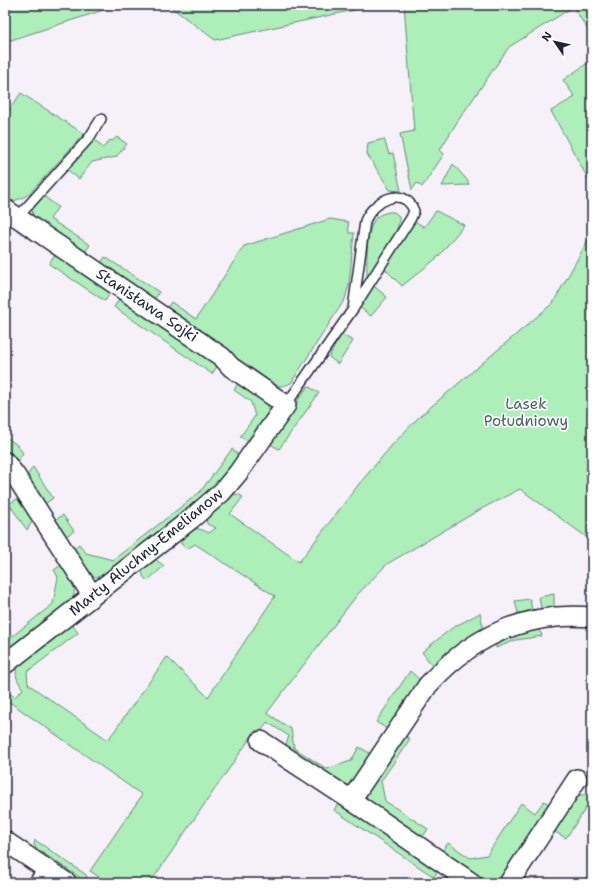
<svg xmlns="http://www.w3.org/2000/svg" width="597" height="888" viewBox="0 0 597 888" font-family="'Shantell Sans',sans-serif">
	<style>
		.green { fill: #acefb9; stroke: #67887a }
		.lines { fill: none; stroke-linecap: round; stroke-linejoin: round }
		.service-casing { stroke: #22223b; stroke-width: 12 }
		.minor-casing { stroke: #22223b; stroke-width: 22 }
		.service { stroke: #fff; stroke-width: 9 }
		.minor { stroke: #fff; stroke-width: 19 }
		.labels { text-anchor: middle; dominant-baseline: central; stroke-width: 3.5; stroke-linejoin: round; paint-order: stroke }
		.street-label { font-size: 15px; fill: #22223b; stroke: #fff }
		.park-label { font-size: 15px; fill: #4b6061; stroke: #fff }
	</style>
	<rect width="100%" height="100%" fill="#f6f0f9"/>
	<filter id="ink" filterUnits="userSpaceOnUse"><feTurbulence type="fractalNoise" baseFrequency=".025" numOctaves="2"/><feDisplacementMap in="SourceGraphic" scale="8" xChannelSelector="R" yChannelSelector="G"/><feConvolveMatrix kernelMatrix="1 2 1 2 8 2 1 2 1" color-interpolation-filters="sRGB"/></filter>
	<g filter="url(#ink)">
		<g class="green">
			<path d="M9 5H119L5 42V6Z"/>
			<path d="M168 5H377L215 40Z"/>
			<path d="M404 5H592V36L573 7 509 47 457 122 440 150 444 154 422 187 417 183 412 190 400 134 414 131Z"/>
			<path d="M592 60V186L551 111 575 97 563 80Z"/>
			<path d="M21 93 84 134 29 194C21 199 15 202 5 200V116Z"/>
			<path d="M117 137 127 144 116 157 92 162 79 179 65 168 80 150 94 139 103 148 110 140 112 141Z"/>
			<path d="M384 139 389 154 393 153 401 191 390 190 367 154 368 143Z"/>
			<path d="M453 164 467 180 469 185 442 186Z"/>
			<path d="M41 194 58 207 50 219 90 245 85 252 39 225 33 215 32 210Z"/>
			<path d="M436 211 464 225 438 257 402 286 386 270 385 266 415 221 424 227Z"/>
			<path d="M389 212H394L399 216C401 234 377 263 367 278 367 263 365 227 377 217 380 214 385 213 389 212Z"/>
			<path d="M330 219 348 222 349 233H354L349 285 345 299 291 383C283 387 279 387 271 383L165 311 171 302 196 319 244 246Z"/>
			<path d="M592 233V541L520 489 481 509 387 564 357 595 267 713 291 729 294 748 327 769 351 761 359 747 373 755 349 786H344L285 747 289 736 267 722 260 733 256 730 253 734 150 883H108L90 871 142 795 11 703 5 702V691L15 697 23 689C17 680 14 675 18 665L71 623 78 633 27 672 28 684 108 740 167 657 208 697 275 596 195 544 187 549 181 544V537C193 528 195 526 209 533L216 528 207 524 206 517 230 495 238 494 243 497 230 514 299 562 359 484 393 444 419 417 553 303Z"/>
			<path d="M63 254 112 290 105 301 49 264 53 257Z"/>
			<path d="M105 257 159 292 154 300 101 263Z"/>
			<path d="M372 286 375 287 387 297 371 316 359 307Z"/>
			<path d="M122 295 218 365 212 374 114 307Z"/>
			<path d="M341 334 353 341 338 364 329 357Z"/>
			<path d="M239 382C248 389 274 402 268 415 264 423 257 431 252 438L247 440 240 437 255 416 251 402 234 390Z"/>
			<path d="M308 386 319 393 279 449 268 443Z"/>
			<path d="M5 436 17 445 23 453 18 460 15 462 5 455Z"/>
			<path d="M232 449C236 452 238 454 237 459L220 483 205 497 106 574C87 584 79 564 70 551L79 544 86 553 113 560 200 492Z"/>
			<path d="M33 467 53 498 42 506 24 480Z"/>
			<path d="M20 497 33 520 27 530 9 504Z"/>
			<path d="M63 515 74 531 63 538 52 522Z"/>
			<path d="M154 558 164 566 147 581 143 576 142 569Z"/>
			<path d="M61 565C69 578 80 587 71 601L5 654V642L53 604 58 577 54 570Z"/>
			<path d="M554 594V611L545 612 541 608 539 597Z"/>
			<path d="M530 599 532 610 530 614 522 616 518 613 515 601Z"/>
			<path d="M480 613 484 631 437 665 431 664 422 652 452 628Z"/>
			<path d="M537 629 541 633 542 636 516 640 496 648V642Z"/>
			<path d="M410 671 420 680 389 730 376 722Z"/>
			<path d="M407 737 410 739 381 781 385 801 428 829 422 838 368 802 366 794 399 739Z"/>
			<path d="M592 792V799L566 838 555 832 553 828 563 815 566 814 579 796Z"/>
			<path d="M544 801 552 806 505 878 499 883H483L440 855 448 843 470 858 487 855 521 803 535 813Z"/>
			<path d="M339 802 437 867 438 871 434 877 334 810Z"/>
			<path d="M35 840 85 874 87 876 85 881 37 849 34 845Z"/>
		</g>
		<g class="lines">
			<g class="service-casing">
				<g id="service">
					<path d="M17 218 89 138 101 119"/>
					<path d="M286 405 353 309 411 218 414 211C404 184 373 201 365 221L353 309"/>
					<path d="M33 883 44 867"/>
				</g>
			</g>
			<g class="minor-casing">
				<g id="minor">
					<path d="M5 209 222 357 231 367 286 405 238 473 222 492 191 519 5 664"/>
					<path d="M5 462 15 475 92 595"/>
					<path d="M261 741 351 800 472 883"/>
					<path d="M351 800 428 685C471 637 526 611 592 617"/>
					<path d="M5 841 67 883"/>
					<path d="M509 883 577 779"/>
				</g>
			</g>
			<use href="#service" class="service"/>
			<use href="#minor" class="minor"/>
		</g>
	</g>
	<g class="labels">
		<g class="street-label">
			<text transform="translate(147 305) rotate(34)">Stanisława Sojki</text>
			<text transform="translate(146 552) rotate(-39)">Marty Aluchny-Emelianow</text>
		</g>
		<g class="park-label">
			<text x="526" y="404">Lasek<tspan x="526" dy="17">Południowy</tspan></text>
		</g>
	</g>
	<rect width="597" height="888" fill="none" stroke="#fff" stroke-width="20"/>
	<rect x="10" y="10" width="577" height="868" fill="none" stroke="#22223b" stroke-width="1.5" filter="url(#ink)"/>
	<g transform="translate(555 42) rotate(304)" stroke="#ffffff" stroke-width="3" paint-order="stroke">
	<path d="M0-3L7 15L0 10L-7 15Z" fill="#22223b"/>
	<text y="-6" font-size="11" font-weight="bold" text-anchor="middle" fill="#22223b">N</text>
	</g>
</svg>
